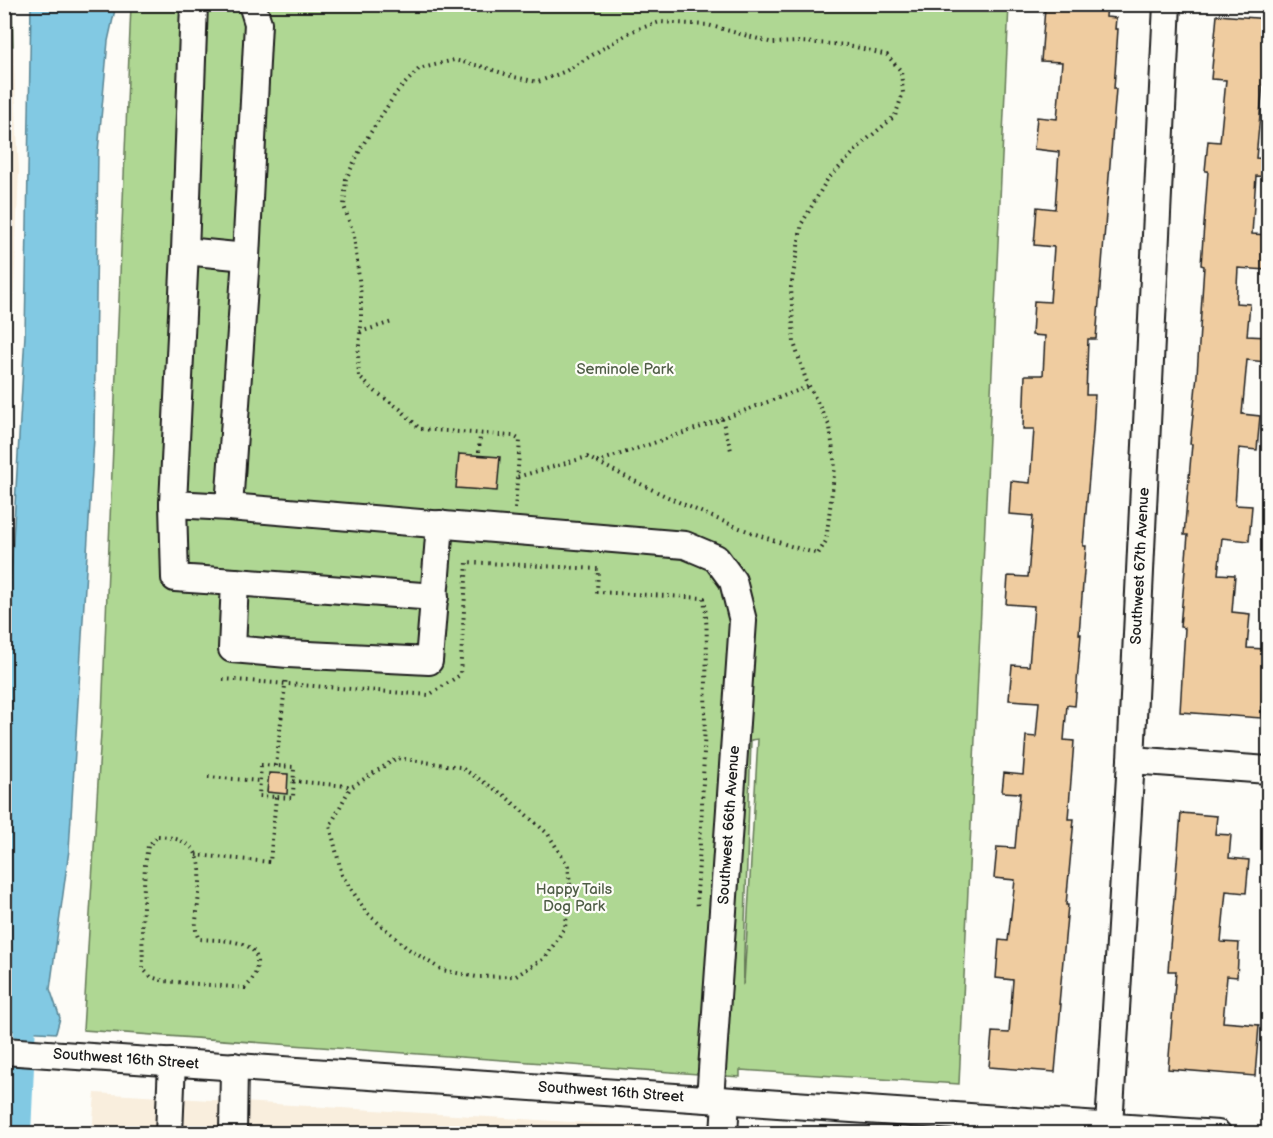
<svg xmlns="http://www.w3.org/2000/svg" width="1273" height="1138" viewBox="0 0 1273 1138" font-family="'Balsamiq Sans',sans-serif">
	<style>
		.built { fill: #f9eedd }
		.green { fill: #afd793; stroke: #667a58; stroke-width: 1.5; fill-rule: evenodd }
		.water { fill: #82c9e3; stroke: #598493; stroke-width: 1.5 }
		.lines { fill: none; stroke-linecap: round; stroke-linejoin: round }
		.canal { stroke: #82c9e3; stroke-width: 22 }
		.building { fill: #efcca0; stroke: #1c1c1c; stroke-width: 1.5 }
		.minor-casing { stroke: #1c1c1c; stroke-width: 30 }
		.path { stroke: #1c1c1c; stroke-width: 4; stroke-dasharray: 1.5 4.5; stroke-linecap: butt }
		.minor { stroke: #fdfcf7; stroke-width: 26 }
		.labels { text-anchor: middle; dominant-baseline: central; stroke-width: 4.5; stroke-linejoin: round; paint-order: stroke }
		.park-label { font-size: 15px; fill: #4f5d46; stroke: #fdfcf7 }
		.street-label { font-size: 15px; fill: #1c1c1c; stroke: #fdfcf7 }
	</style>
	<rect width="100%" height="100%" fill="#fdfcf7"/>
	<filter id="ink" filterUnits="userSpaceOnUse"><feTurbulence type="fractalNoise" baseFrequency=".0167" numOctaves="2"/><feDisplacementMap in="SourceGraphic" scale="12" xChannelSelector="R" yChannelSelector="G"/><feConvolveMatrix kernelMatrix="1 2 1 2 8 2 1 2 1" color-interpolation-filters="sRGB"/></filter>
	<g filter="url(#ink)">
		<g class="built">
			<path d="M5 45 13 46 19 171 5 498Z"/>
			<path d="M95 1093 702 1130 701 1134H92Z"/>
		</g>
		<g class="green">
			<path d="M4 5H12L13 46 5 45Z"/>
			<path d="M131 5H1009L959 1084 740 1070V1077L83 1030 102 716ZM758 739 744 983 743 984 751 740Z"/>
		</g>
		<path class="water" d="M31 5H116L108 41 98 152 94 438 69 850 50 989 60 1018 56 1033 4 1030V693L25 335Z"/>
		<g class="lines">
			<path class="canal" d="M20 1134 26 1000"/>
		</g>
		<g class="building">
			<path d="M1059 4H1107L1106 17 1116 18 1115 29H1118L1114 89H1116L1096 339H1088L1086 395H1095L1093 431 1083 546H1086L1079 634H1081L1075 706 1067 705 1064 740 1074 741 1068 819H1074L1066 905H1068L1059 1004H1061L1055 1072 989 1067 992 1032 1009 1033 1013 980 996 978 999 940 1008 941 1015 880 994 878 997 847 1015 848 1020 793 1002 792 1004 773 1023 775 1026 736 1036 737 1039 702 1009 700 1012 665 1029 666 1034 606 1006 604 1008 576 1028 577 1033 516 1009 514 1011 481 1030 483 1034 429H1023L1025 375H1043L1045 336 1032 335 1034 301 1050 302 1054 247 1034 245 1037 207 1055 209 1059 152 1034 149 1037 117 1057 119 1062 62 1041 61 1045 8 1059 9Z"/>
			<path d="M1217 15 1269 19V84L1263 83 1256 158 1269 159V177L1256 176 1252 234 1269 235 1267 270 1238 268 1236 303 1250 304 1247 336 1268 337 1266 362 1247 360 1242 414 1260 416 1257 450 1239 448 1235 505 1252 506 1249 541 1222 538 1218 574 1235 575 1232 612 1250 614 1247 648 1265 649 1261 718 1180 712 1185 628 1180 627 1188 535H1184L1192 444H1190L1197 375 1204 266 1201 265 1208 171H1205L1208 141 1220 142 1226 80 1211 79Z"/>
			<path d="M459 454 500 457 497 491 456 488Z"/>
			<path d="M269 773 288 774 287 794 267 792Z"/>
			<path d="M1181 813 1217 816 1215 834 1231 835 1229 858 1249 860 1246 893 1226 891 1221 942 1239 943 1237 977 1227 976 1223 1022 1259 1025 1255 1076 1168 1069 1176 971H1168Z"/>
		</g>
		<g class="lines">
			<g class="minor-casing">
				<g id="minor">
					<path d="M194 4 185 251 173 504 229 507 685 545 716 558 733 581 743 621 710 1099"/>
					<path d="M185 251 246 257"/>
					<path d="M173 504 175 578 235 582 232 649 288 654 429 661 440 524"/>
					<path d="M229 507 246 257 258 23 252 4"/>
					<path d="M235 582 435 597"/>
					<path d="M1131 760 1268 770"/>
					<path d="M4 1051 1218 1134"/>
					<path d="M1109 1126 1131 760 1167 4"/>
					<path d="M169 1134 172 1062"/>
					<path d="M233 1134 234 1066"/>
					<path d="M724 1134 726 1101"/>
				</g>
			</g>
			<g class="path">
				<path d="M360 332 392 322"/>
				<path d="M722 419 731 450"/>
				<path d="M479 452 480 434"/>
				<path d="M597 462 701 427 810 386"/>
				<path d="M515 509 520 440 513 436 420 429 400 409 376 392 359 377 358 355 361 326V296L354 236 344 206 346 179 362 146 396 93 419 69 454 60 484 67 514 77 538 82 566 71 632 31 660 22 708 25 773 43 800 42 848 45 887 55 901 71 903 93 895 116 864 142 827 180 802 223 791 287 794 343 806 380 830 427 835 467 826 541 818 554C737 532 661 495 587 457L517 477"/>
				<path d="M223 679 429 695 460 675 467 562 598 569 597 592 704 598C709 635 706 672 705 709 704 770 701 832 697 893L698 909"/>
				<path d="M261 765 294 767 293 798 259 796Z"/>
				<path d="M276 766 286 677"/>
				<path d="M208 777 260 781"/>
				<path d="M293 781 347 786 350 788 330 826 342 875 366 912 407 948 442 970 477 977 516 976 546 957 565 927 571 893 568 866 548 834 504 795 460 767 397 758 350 788"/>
				<path d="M158 836C210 839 201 873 197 912 196 922 194 930 199 939 217 941 259 937 257 964 256 975 253 980 245 988L164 981 151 977 143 969 142 927 145 865 148 846Z"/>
				<path d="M196 855 270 862 276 797"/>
			</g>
			<use href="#minor" class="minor"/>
		</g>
	</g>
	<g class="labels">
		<g class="park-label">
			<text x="625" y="369">Seminole Park</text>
			<text x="574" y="889">Happy Tails<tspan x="574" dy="17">Dog Park</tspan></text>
		</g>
		<g class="street-label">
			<text transform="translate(1140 566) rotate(-87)">Southwest 67th Avenue</text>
			<text transform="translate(729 825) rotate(-86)">Southwest 66th Avenue</text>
			<text transform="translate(126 1059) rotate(4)">Southwest 16th Street</text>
			<text transform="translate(611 1092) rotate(4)">Southwest 16th Street</text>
		</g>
	</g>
	<rect width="1273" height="1138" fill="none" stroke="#fdfcf7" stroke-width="24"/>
	<rect x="12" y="12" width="1249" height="1114" fill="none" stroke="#1c1c1c" stroke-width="2" filter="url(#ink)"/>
</svg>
